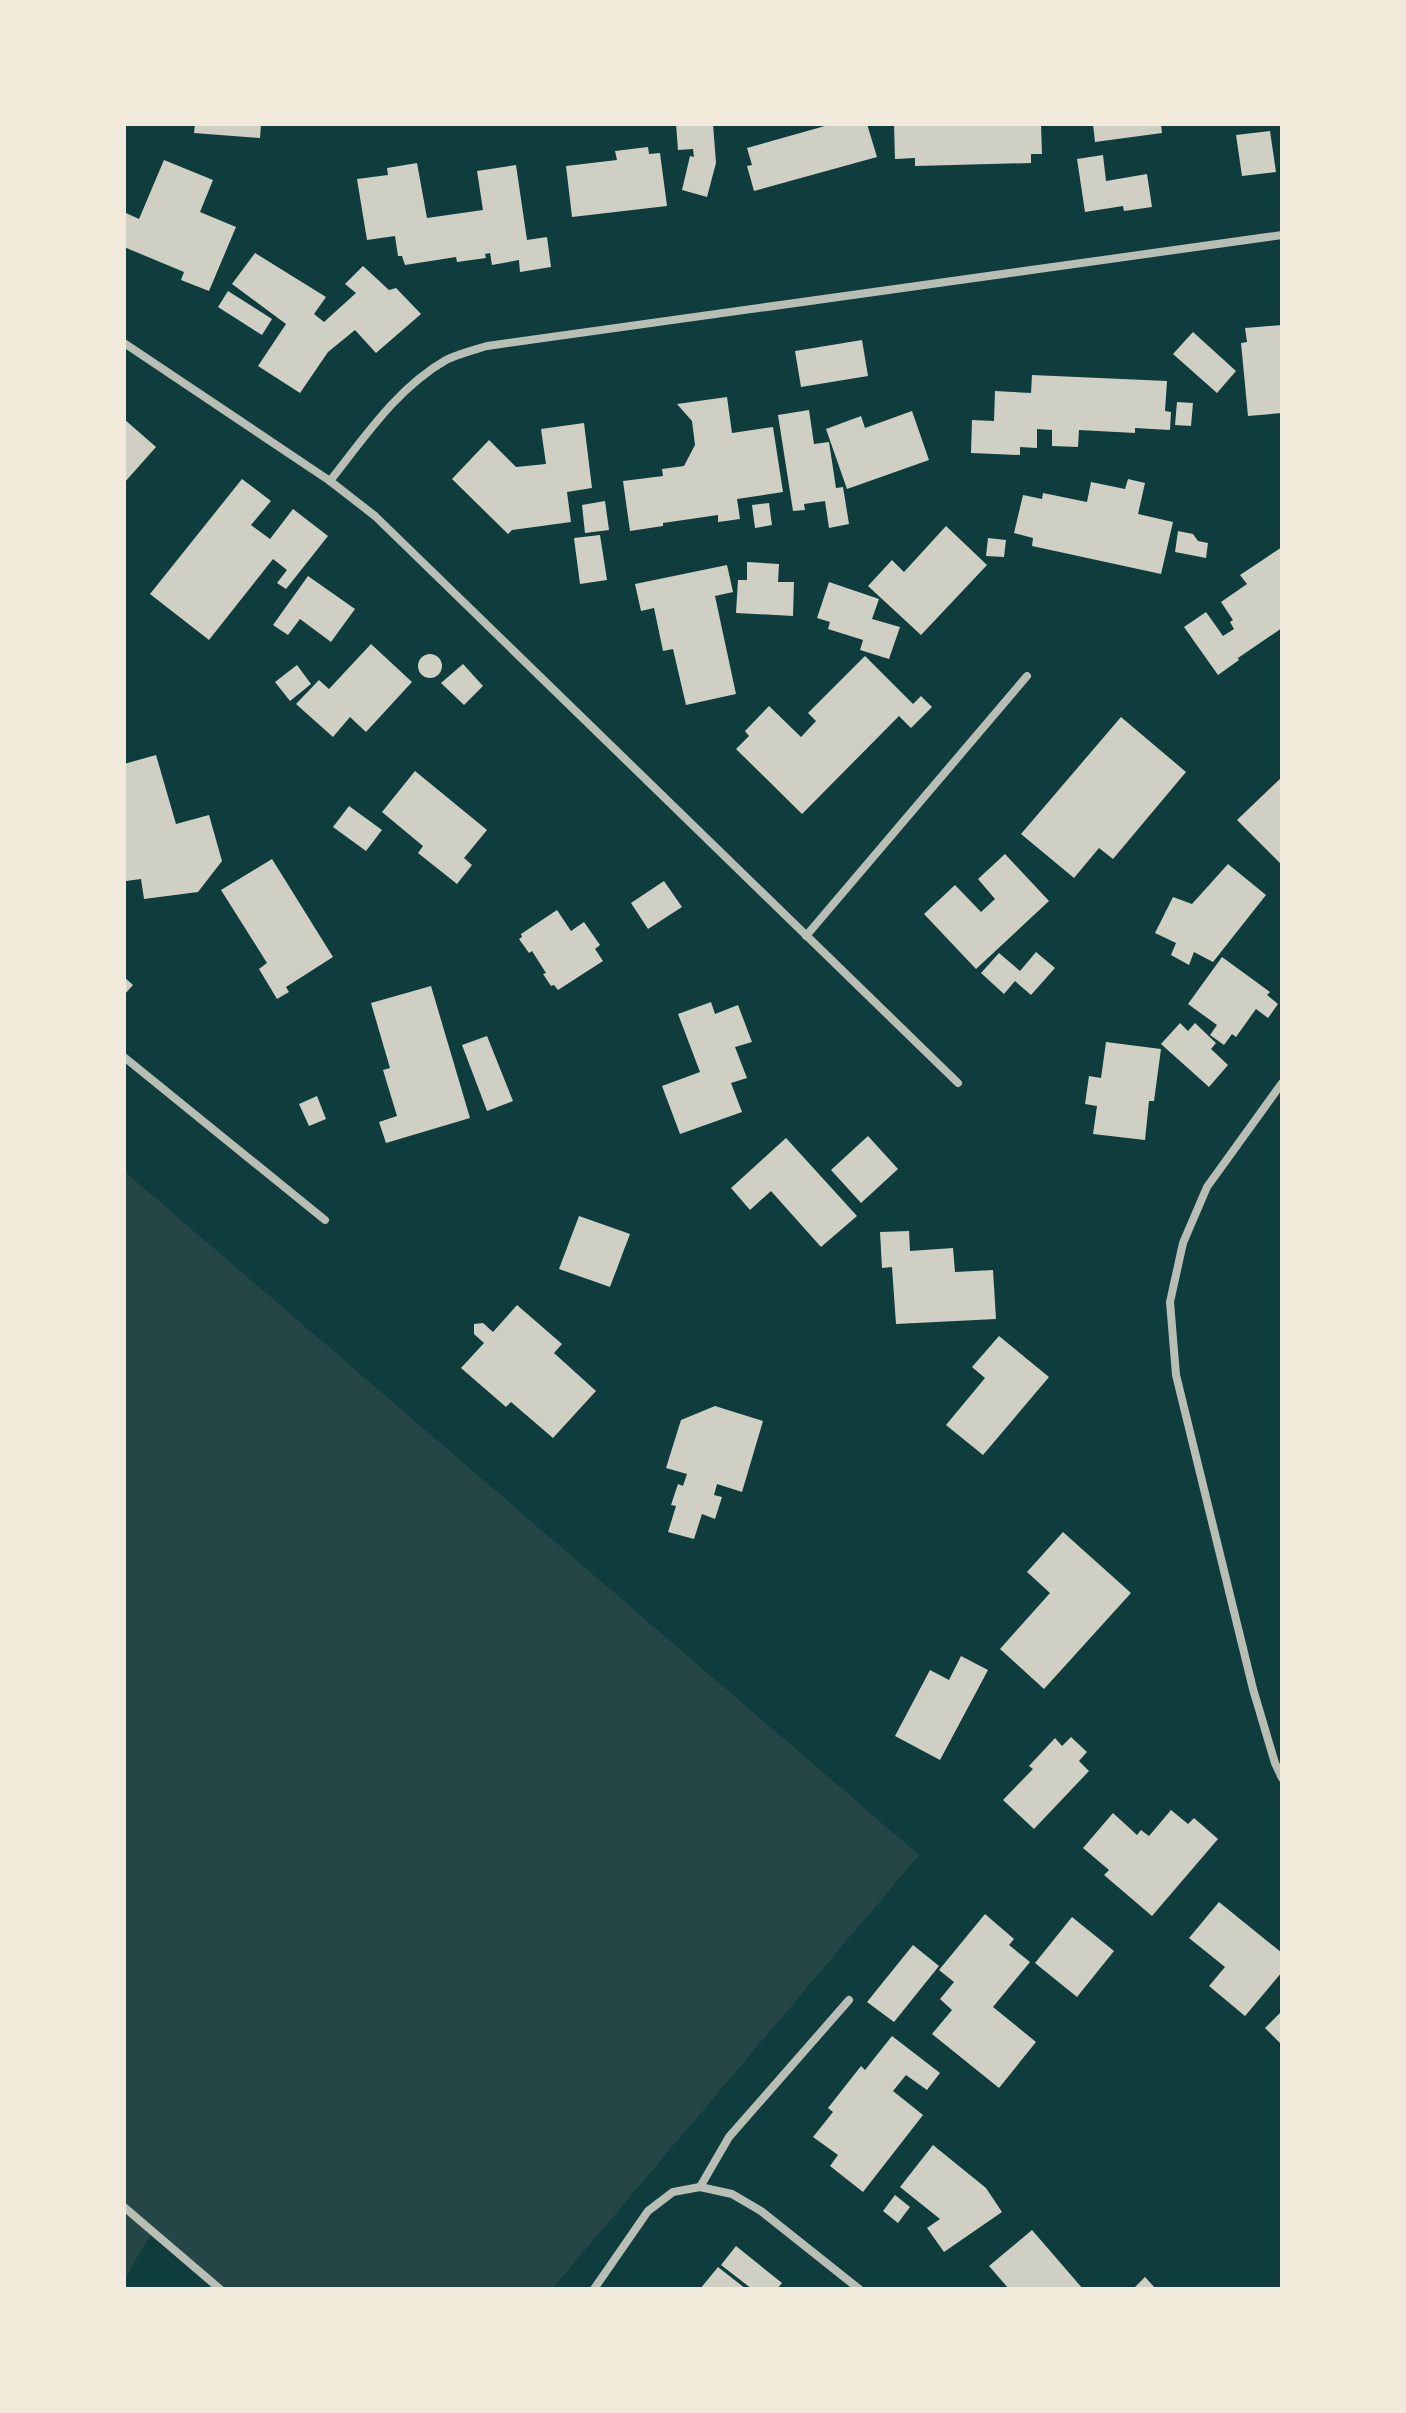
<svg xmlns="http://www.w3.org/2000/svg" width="1406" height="2413" viewBox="0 0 1406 2413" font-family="'Source Sans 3',sans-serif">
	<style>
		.green { fill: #244646 }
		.building { fill: #cfcfc3 }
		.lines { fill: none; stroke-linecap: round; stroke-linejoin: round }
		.minor { stroke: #b8beb3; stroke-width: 8 }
	</style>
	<rect width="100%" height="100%" fill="#0f3d3e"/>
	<path class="green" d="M124 1171 919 1855 552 2289H221L152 2232 124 2280Z"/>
	<g class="building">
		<path d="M195 124H261L260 138 194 133Z"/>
		<path d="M676 124H713L716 163 707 197 682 190 690 156 694 157 693 149 678 150Z"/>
		<path d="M832 124H867L877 157 754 191 747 166 752 165 747 148Z"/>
		<path d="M894 124H1041L1042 154H1031V163L915 166V158L895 159Z"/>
		<path d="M1093 124H1161L1162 133 1095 142Z"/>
		<path d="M1270 131 1276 172 1242 176 1236 135Z"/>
		<path d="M648 147 649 154 660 153 667 206 572 217 566 166 617 160 615 151Z"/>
		<path d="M1103 155 1106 181 1147 174 1152 207 1124 211 1123 206 1085 212 1077 159Z"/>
		<path d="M164 160 213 180 200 212 236 227 209 291 181 280 184 272 124 247V218L126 213 139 219Z"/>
		<path d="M417 163 427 218 483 210 477 171 516 165 527 240 547 237 551 267 520 272 519 260 492 265 490 253 485 254 486 258 457 262 456 257 405 265 402 256H398L395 236 367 240 357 179 388 175 387 168Z"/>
		<path d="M255 253 326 297 314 314 324 322 356 293 345 284 363 266 389 290 396 288 421 314 376 353 355 330 328 352 300 393 258 366 286 324 232 284Z"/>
		<path d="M228 291 272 319 262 335 218 307Z"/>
		<path d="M1282 325V413L1248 416 1241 343 1247 342 1245 328Z"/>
		<path d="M1193 332 1236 371 1217 393 1173 354Z"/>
		<path d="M862 340 868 376 801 387 795 351Z"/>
		<path d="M1032 375 1167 381 1165 411 1171 412 1170 430 1135 428V433L1079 430 1078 447 1052 446V430L1037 429V448L1020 447V455L971 453 972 420 994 421 995 391 1031 393Z"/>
		<path d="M727 397 732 433 773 427 783 492 737 499 740 519 718 522V515L663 523V526L630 531 623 481 663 476 662 469 684 466 695 445 692 421 677 404Z"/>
		<path d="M1177 402 1193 403 1191 426 1175 425Z"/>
		<path d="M809 410 814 444 829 442 836 488 843 487 849 524 829 528 825 501 804 504 805 510 793 511 778 415Z"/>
		<path d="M912 411 929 460 847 489 826 429 861 416 865 428Z"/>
		<path d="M124 419 156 447 124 483Z"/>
		<path d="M584 423 592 488 567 492 571 522 512 530 508 534 452 479 489 440 516 467 546 464 541 429Z"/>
		<path d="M242 479 271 501 251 525 270 539 293 509 328 536 286 589 277 583 287 570 273 559 209 640 150 594Z"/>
		<path d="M1128 479 1145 483 1138 514 1173 522 1161 574 1032 546 1033 538 1014 533 1023 495 1042 499 1043 493 1087 502 1091 482 1125 489Z"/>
		<path d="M605 501 609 530 585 533 582 505Z"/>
		<path d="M769 503 772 525 755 528 752 505Z"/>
		<path d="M946 526 987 565 921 635 868 586 892 560 904 572Z"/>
		<path d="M1178 531 1193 534 1198 541 1208 543 1206 558 1175 552Z"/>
		<path d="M600 535 607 580 580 584 574 538Z"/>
		<path d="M988 538 1006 540 1004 557 986 556Z"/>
		<path d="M1282 547V628L1238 658 1239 660 1218 675 1184 627 1206 612 1223 636 1234 629 1230 622 1233 620 1221 602 1247 584 1240 575Z"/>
		<path d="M747 562 779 564 778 582H794L793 616 736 613 738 580H747Z"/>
		<path d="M727 565 733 592 715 596 736 694 686 705 673 649 663 651 654 608 641 611 635 584Z"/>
		<path d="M308 576 355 609 331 642 300 619 288 635 273 625Z"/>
		<path d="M829 582 879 599 872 619 900 627 889 659 860 650 863 640 828 629 830 622 817 618Z"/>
		<path d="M371 644 412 682 366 732 350 717 333 737 296 704 319 680 329 689Z"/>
		<circle cx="430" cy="666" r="12"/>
		<path d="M865 656 913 704 921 696 932 707 911 728 899 716 802 814 736 749 749 736 745 731 769 706 801 737 816 721 808 713Z"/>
		<path d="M463 664 483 686 464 705 441 683Z"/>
		<path d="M297 665 311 684 290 701 275 682Z"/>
		<path d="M1121 717 1186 772 1113 859 1099 848 1074 878 1021 834Z"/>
		<path d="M156 755 176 824 209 815 222 861 198 892 144 899 141 879 126 881 124 865V764Z"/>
		<path d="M415 771 487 830 464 858 472 865 457 884 418 853 423 846 382 812Z"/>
		<path d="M1282 777V865L1237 820Z"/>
		<path d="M349 806 382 830 366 851 333 827Z"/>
		<path d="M1005 854 1049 901 976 969 924 914 955 885 981 912 995 899 978 879Z"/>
		<path d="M272 859 333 957 286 987 289 992 277 999 259 969 267 963 221 890Z"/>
		<path d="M1228 864 1266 895 1213 962 1194 952 1189 965 1171 955 1176 943 1155 933 1173 897 1192 904Z"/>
		<path d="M664 881 682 907 648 929 631 903Z"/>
		<path d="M557 910 571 931 584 922 600 945 595 949 603 961 558 990 554 985 551 986 543 974 546 973 532 951 529 953 519 939 522 937 521 934Z"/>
		<path d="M1036 952 1055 968 1031 995 1015 981 1004 994 981 973 999 953 1020 971Z"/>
		<path d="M1222 957 1270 992 1267 995 1278 1004 1268 1018 1256 1009 1236 1037 1232 1034 1224 1045 1210 1035 1217 1025 1188 1004Z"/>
		<path d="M124 977 133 985 124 995Z"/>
		<path d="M431 986 470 1118 386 1143 379 1122 397 1116 383 1070 390 1068 371 1003Z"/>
		<path d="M711 1002 715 1014 738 1005 752 1042 735 1047 747 1078 731 1083 742 1112 680 1134 662 1086 700 1072 678 1014Z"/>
		<path d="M1180 1023 1188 1031 1195 1023 1216 1043 1211 1049 1228 1065 1209 1087 1161 1044Z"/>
		<path d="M487 1036 513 1101 487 1111 462 1045Z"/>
		<path d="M1106 1042 1161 1049 1154 1101H1149L1145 1140 1093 1134 1097 1106 1085 1104 1089 1076 1101 1078Z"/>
		<path d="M317 1096 326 1119 309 1126 299 1104Z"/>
		<path d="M868 1136 898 1169 861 1203 831 1170Z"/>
		<path d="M786 1138 857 1216 821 1247 771 1191 750 1210 731 1188Z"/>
		<path d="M579 1216 630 1234 610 1287 559 1269Z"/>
		<path d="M909 1231 910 1251 953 1248 955 1272 993 1270 996 1319 896 1324 892 1267 882 1268 880 1232Z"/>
		<path d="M517 1305 562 1344 554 1353 596 1391 553 1438 511 1402 506 1407 461 1368 484 1343 474 1334V1324L483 1323 493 1332Z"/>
		<path d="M999 1336 1049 1377 983 1455 946 1425 985 1378 972 1367Z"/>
		<path d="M715 1406 763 1421 742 1492 717 1484 714 1495 722 1497 715 1519 702 1514 694 1539 668 1532 676 1506 671 1505 678 1484 683 1486 687 1474 666 1468 681 1420Z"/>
		<path d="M1063 1532 1131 1593 1044 1689 1000 1649 1050 1593 1027 1572Z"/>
		<path d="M961 1656 988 1670 940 1760 895 1736 930 1670 949 1680Z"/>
		<path d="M1071 1737 1087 1752 1079 1761 1089 1771 1034 1829 1003 1800 1033 1769 1029 1766 1055 1738 1062 1746Z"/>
		<path d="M1171 1810 1188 1824 1194 1818 1218 1839 1152 1916 1104 1875 1109 1870 1083 1848 1113 1813 1137 1835 1141 1830 1149 1836Z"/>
		<path d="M1219 1902 1282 1953V1972L1245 2016 1209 1986 1225 1967 1189 1938Z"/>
		<path d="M985 1914 1014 1939 1009 1945 1030 1962 993 2007 1036 2042 999 2088 932 2034 952 2010 940 1999 954 1982 939 1970Z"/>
		<path d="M1072 1917 1114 1951 1077 1997 1035 1963Z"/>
		<path d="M913 1945 939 1966 894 2022 867 2002Z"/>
		<path d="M1282 2011V2045L1265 2028Z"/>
		<path d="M892 2036 940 2073 927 2090 906 2075 893 2091 923 2115 863 2192 830 2166 838 2155 813 2137 833 2112 828 2108 861 2066 865 2070Z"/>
		<path d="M933 2145 986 2188 1002 2212 944 2252 927 2228 940 2219 900 2187Z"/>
		<path d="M895 2195 910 2207 898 2223 883 2211Z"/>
		<path d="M1032 2230 1083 2289H1009L989 2266Z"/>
		<path d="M736 2246 782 2283 777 2289H752L721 2265Z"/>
		<path d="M718 2267 746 2289H700Z"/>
		<path d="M1145 2277 1156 2289H1133Z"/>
	</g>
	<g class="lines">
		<g class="minor">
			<path d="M124 343 330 481 375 516 958 1083"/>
			<path d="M330 481C364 438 397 388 446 360 458 354 474 350 487 346L1282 235"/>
			<path d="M806 936 1027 676"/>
			<path d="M124 1057 325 1220"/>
			<path d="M1282 1083 1207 1187 1183 1243 1170 1302 1176 1375 1253 1689 1275 1763 1282 1778"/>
			<path d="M700 2187 729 2137 849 2000"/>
			<path d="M124 2207 220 2289"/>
			<path d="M594 2289 648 2211 673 2192 700 2187 732 2194 761 2211 859 2289"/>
		</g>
	</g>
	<rect width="1406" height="2413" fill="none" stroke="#f1e9da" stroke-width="252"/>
</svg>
